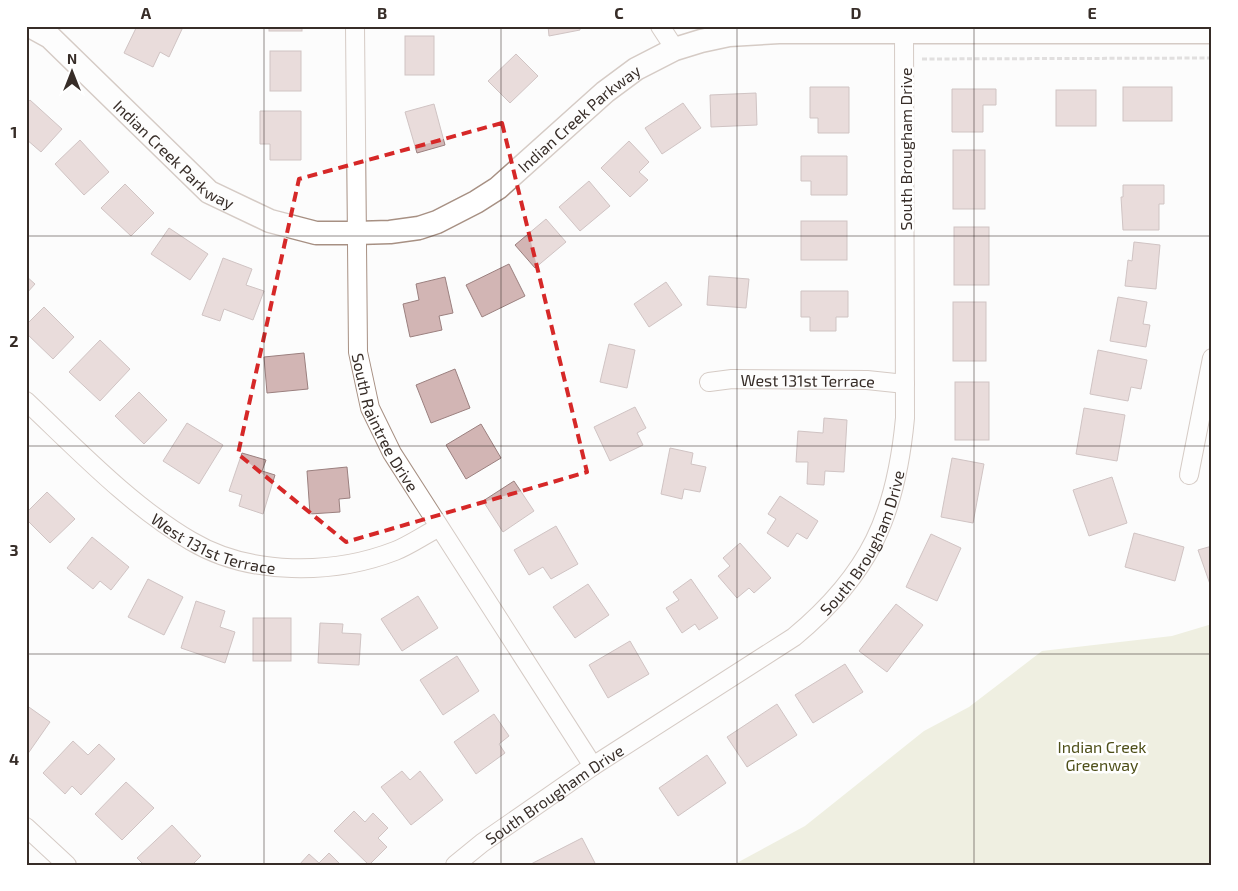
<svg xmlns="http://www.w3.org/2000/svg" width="1238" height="891" viewBox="0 0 1238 891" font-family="'Exo 2',sans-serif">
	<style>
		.green { fill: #dfe1c0 }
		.building { fill: #d2b5b4; stroke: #9b807f }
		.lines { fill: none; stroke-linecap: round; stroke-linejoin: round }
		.minor-casing { stroke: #a79083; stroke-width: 20 }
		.tertiary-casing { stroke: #a79083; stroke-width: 25 }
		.path { stroke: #c0bdbc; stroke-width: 3; stroke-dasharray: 5 2.5; stroke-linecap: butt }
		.minor { stroke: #fff; stroke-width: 18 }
		.tertiary { stroke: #fff; stroke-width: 22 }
		.marked { fill: none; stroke: #d62828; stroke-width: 4; stroke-dasharray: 10 6; stroke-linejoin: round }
		.grid { fill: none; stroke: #372d28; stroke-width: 1; stroke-opacity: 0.55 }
		.labels { text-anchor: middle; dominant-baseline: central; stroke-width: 5; stroke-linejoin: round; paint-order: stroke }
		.street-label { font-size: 16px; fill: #372d28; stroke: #fff }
		.park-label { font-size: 16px; fill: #4e4f19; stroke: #fff }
		.neatline { fill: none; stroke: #372d28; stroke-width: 2 }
		.grid-label { font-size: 16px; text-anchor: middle; font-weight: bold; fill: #372d28 }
	</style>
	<rect width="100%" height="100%" fill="#fcfcfc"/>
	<path class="green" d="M1212 624V865H733L805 826 924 731 969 707 1042 651 1172 636Z"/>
	<g class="building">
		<path d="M137 26H182L183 27 169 57 160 52 153 67 124 53Z"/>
		<rect x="269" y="26" width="33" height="5"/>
		<path d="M548 26H580V30L549 36Z"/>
		<rect x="405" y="36" width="29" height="39"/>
		<rect x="270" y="51" width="31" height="40"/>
		<path d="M516 54 538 76 510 103 488 81Z"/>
		<path d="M810 87H849V133H818V118H810Z"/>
		<rect x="1123" y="87" width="49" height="34"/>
		<path d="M952 89H996V105H983V132H952Z"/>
		<rect x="1056" y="90" width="40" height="36"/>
		<path d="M756 93 757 125 711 127 710 95Z"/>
		<path d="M30 100 62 129 41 152 26 139V104Z"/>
		<path d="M683 103 701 128 662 154 645 128Z"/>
		<path d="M434 104 445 145 417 153 405 112Z"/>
		<path d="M260 111H301V160H270V144H260Z"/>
		<path d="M80 140 109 172 84 195 55 164Z"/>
		<path d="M629 141 649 162 639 172 648 180 630 197 601 168Z"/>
		<rect x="953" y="150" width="32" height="59"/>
		<path d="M801 156H847V195H811V181H801Z"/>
		<path d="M589 181 610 206 580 231 559 207Z"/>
		<path d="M125 184 154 213 131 236 101 208Z"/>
		<path d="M1123 185H1164V204H1159V230H1123L1121 197H1123Z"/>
		<path d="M546 219 566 242 535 268 515 245Z"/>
		<rect x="801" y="221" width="46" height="39"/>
		<rect x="954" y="227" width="35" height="58"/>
		<path d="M169 228 208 254 190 280 151 254Z"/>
		<path d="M1134 242 1160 245 1156 289 1125 286 1128 260 1132 261Z"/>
		<path d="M223 258 252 269 246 285 264 291 253 320 224 309 220 321 202 315Z"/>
		<path d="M509 264 525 296 482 317 466 285Z"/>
		<path d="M26 276 35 284 26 294Z"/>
		<path d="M709 276 749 279 746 308 707 305Z"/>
		<path d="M445 277 453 313 439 316 442 330 410 337 403 304 419 300 416 284Z"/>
		<path d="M666 282 682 305 649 327 634 304Z"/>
		<path d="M801 291H848V317H836V331H810V317H801Z"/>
		<path d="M1118 297 1147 302 1143 324 1150 325 1146 347 1110 341Z"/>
		<rect x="953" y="302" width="33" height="59"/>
		<path d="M44 307 74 337 53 359 26 333V325Z"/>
		<path d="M100 340 130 369 100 401 69 372Z"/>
		<path d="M609 344 635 350 627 388 600 382Z"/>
		<path d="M1098 350 1147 360 1141 389 1131 387 1128 401 1090 394Z"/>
		<path d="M304 353 308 389 267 393 264 357Z"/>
		<path d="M455 369 470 408 431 423 416 385Z"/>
		<rect x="955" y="382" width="34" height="58"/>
		<path d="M139 392 167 420 144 444 115 416Z"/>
		<path d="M635 407 646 428 637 433 643 445 610 461 594 427Z"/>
		<path d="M1084 408 1125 415 1117 461 1076 454Z"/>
		<path d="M824 418 847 420 844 472 825 471 824 485 807 484 808 462H796L798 431 823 433Z"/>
		<path d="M187 423 223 445 199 484 163 461Z"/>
		<path d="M481 424 501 458 466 479 446 445Z"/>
		<path d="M670 448 693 453 691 464 706 467 700 492 684 489 682 499 661 494Z"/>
		<path d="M242 453 266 460 262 471 275 475 263 514 239 506 242 495 229 491Z"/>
		<path d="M952 458 984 464 973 523 941 517Z"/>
		<path d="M347 467 350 498 339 499 340 512 310 514 307 471Z"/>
		<path d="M1112 477 1127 523 1089 536 1073 490Z"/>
		<path d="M514 481 534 511 503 532 483 501Z"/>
		<path d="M47 492 75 519 50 543 26 519V513Z"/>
		<path d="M780 496 818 521 807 539 797 533 788 547 767 533 776 519 768 514Z"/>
		<path d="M556 526 578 564 551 579 543 567 529 575 514 550Z"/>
		<path d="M1134 533 1184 547 1175 581 1125 567Z"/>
		<path d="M931 534 961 548 937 601 906 587Z"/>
		<path d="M92 537 129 567 111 590 100 581 93 589 67 568Z"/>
		<path d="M740 543 771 578 754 593 749 588 737 598 718 576 730 566 723 558Z"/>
		<path d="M1212 546V587H1211L1198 550Z"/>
		<path d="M148 579 183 597 164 635 128 617Z"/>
		<path d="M691 579 718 618 699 630 695 624 682 633 666 608 679 600 673 592Z"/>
		<path d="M588 584 609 615 575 638 553 607Z"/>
		<path d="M418 596 438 628 402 651 381 619Z"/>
		<path d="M196 601 225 611 220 627 235 632 225 663 181 648Z"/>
		<path d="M896 604 923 625 887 672 859 651Z"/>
		<rect x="253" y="618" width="38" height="43"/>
		<path d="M320 623 343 624 342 633 361 634 359 665 318 663Z"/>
		<path d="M630 641 649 674 608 698 589 665Z"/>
		<path d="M457 656 479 691 443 715 420 680Z"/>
		<path d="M845 664 863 692 813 723 795 695Z"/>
		<path d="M777 704 797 735 747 767 727 737Z"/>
		<path d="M26 705 50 722 27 755H26Z"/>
		<path d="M494 714 509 736 499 744 505 753 476 774 454 742Z"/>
		<path d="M73 741 88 755 99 744 115 759 81 795 72 786 65 794 43 773Z"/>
		<path d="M707 755 726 783 678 816 659 788Z"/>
		<path d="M402 771 410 780 420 771 443 800 411 825 381 787Z"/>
		<path d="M126 782 154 808 122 840 95 814Z"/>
		<path d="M354 811 365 822 373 813 388 828 378 838 387 847 369 865 334 831Z"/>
		<path d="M172 825 201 856 192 865H144L137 858Z"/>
		<path d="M582 838 596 865H529Z"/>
		<path d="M329 853 341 865H299L309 854 319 863Z"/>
	</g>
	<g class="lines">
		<g class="minor-casing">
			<g id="minor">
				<path id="s1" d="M355 26 358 352 370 408 392 453 593 766"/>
				<path d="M660 26 675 49"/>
				<path id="s2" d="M709 382 732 379 867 380 905 384"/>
				<path id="s3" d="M26 401C77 449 131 506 191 541 250 576 333 575 395 551 410 545 424 535 438 528"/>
				<path d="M1189 475 1212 358"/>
				<path d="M26 827 67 865"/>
				<path id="s4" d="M455 865 482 843 593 766 794 637C870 574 896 515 905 418L904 26"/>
			</g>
		</g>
		<g class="tertiary-casing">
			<g id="tertiary">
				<path id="s5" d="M30 26 50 37 209 192 270 221 316 233H356L390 232 419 228 437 222 476 202 498 188 605 92 636 69 675 49 701 41 729 35 779 32H1212"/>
			</g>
		</g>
		<path class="path" d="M922 59 1212 58"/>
		<use href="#minor" class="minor"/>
		<use href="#tertiary" class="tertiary"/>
	</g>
	<path d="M0 0H1238V891H0ZM502 123 587 472 346 542 238 454 299 179Z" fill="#fcfcfc" fill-opacity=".55" fill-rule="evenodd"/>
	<path class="marked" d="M502 123 587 472 346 542 238 454 299 179Z"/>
	<path class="grid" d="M264 26V865M501 26V865M737 26V865M974 26V865M26 236H1212M26 446H1212M26 654H1212"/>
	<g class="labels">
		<g class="street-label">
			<text stroke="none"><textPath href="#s5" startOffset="659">Indian Creek Parkway</textPath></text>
			<text transform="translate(905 149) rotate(-90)">South Brougham Drive</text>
			<text stroke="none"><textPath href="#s5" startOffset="194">Indian Creek Parkway</textPath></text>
			<text stroke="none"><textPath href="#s2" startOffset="99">West 131st Terrace</textPath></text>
			<text stroke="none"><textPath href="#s1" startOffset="402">South Raintree Drive</textPath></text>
			<text stroke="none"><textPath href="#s3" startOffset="239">West 131st Terrace</textPath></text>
			<text stroke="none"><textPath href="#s4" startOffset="528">South Brougham Drive</textPath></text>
			<text stroke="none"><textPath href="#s4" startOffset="122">South Brougham Drive</textPath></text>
		</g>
		<g class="park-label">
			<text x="1102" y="746">Indian Creek<tspan x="1102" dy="18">Greenway</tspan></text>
		</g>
	</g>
	<rect width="1238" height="891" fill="none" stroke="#ffffff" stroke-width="55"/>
	<g transform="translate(72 72)" stroke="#ffffff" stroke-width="4" paint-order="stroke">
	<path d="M0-4L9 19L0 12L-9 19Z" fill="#372d28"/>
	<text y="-8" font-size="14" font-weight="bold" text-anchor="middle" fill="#372d28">N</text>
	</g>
	<rect x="28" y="28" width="1182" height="836" class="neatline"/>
	<g class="grid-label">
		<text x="146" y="19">A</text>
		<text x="382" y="19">B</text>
		<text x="619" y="19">C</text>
		<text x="856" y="19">D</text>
		<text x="1092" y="19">E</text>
		<text x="14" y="138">1</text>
		<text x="14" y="347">2</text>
		<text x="14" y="556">3</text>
		<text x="14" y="765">4</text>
	</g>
</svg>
